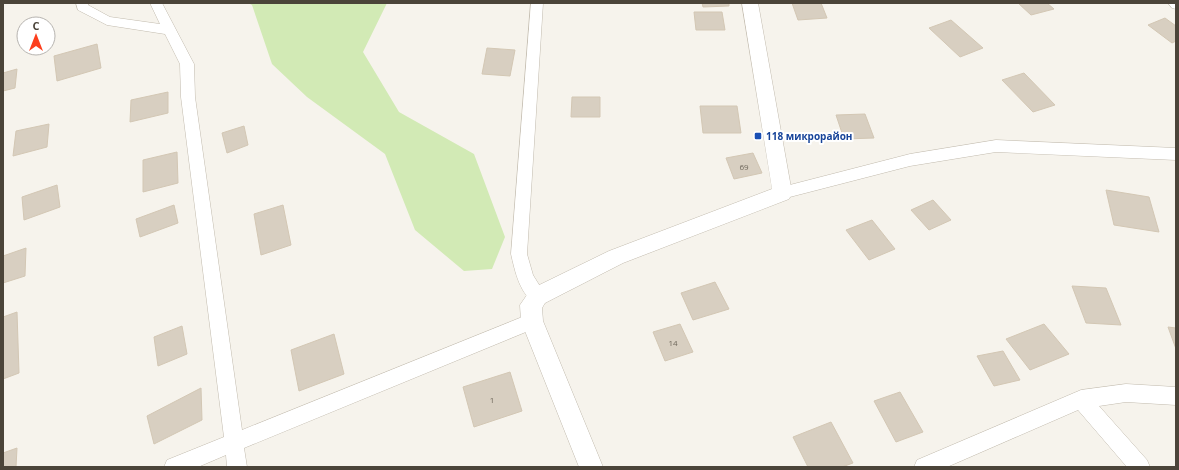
<svg xmlns="http://www.w3.org/2000/svg" width="1179" height="470" viewBox="0 0 1179 470" font-family="'Open Sans',sans-serif">
	<style>
		.green { fill: #d2eab5 }
		.building { fill: #d8cfc1; stroke: #d3c7b4 }
		.lines { fill: none; stroke-linecap: round; stroke-linejoin: round }
		.minor-casing { stroke: #c2bbae; stroke-width: 1 }
		.tertiary-casing { stroke: #c2bbae; stroke-width: 1 }
		.minor { fill: #fff; fill-rule: evenodd }
		.tertiary { fill: #fff; fill-rule: evenodd }
		.transit-dot { fill: #1a4fb4; stroke: #fff; stroke-width: 1.5 }
		.labels { text-anchor: middle; dominant-baseline: central; stroke-width: 4; stroke-linejoin: round; paint-order: stroke }
		.number-label { font-size: 8px; fill: #6e675b }
		.transit-label { font-size: 10px; font-weight: bold; fill: #164399; stroke: #fff; text-anchor: start }
	</style>
	<rect width="100%" height="100%" fill="#f6f3ec"/>
	<path class="green" d="M248 3H387L363 52 399 112 474 154 505 237 492 269 464 271 415 230 385 154 307 97 272 64 252 5Z"/>
	<g class="building">
		<path d="M702 3H729V6L703 7Z"/>
		<path d="M792 3H821L827 18 798 20Z"/>
		<path d="M1018 3H1047L1054 9 1031 15Z"/>
		<path d="M694 12H722L725 30H696Z"/>
		<path d="M1165 18 1176 26V41L1172 43 1148 25Z"/>
		<path d="M951 20 983 48 960 57 929 28Z"/>
		<path d="M97 44 101 68 57 81 54 56Z"/>
		<path d="M487 48 515 50 510 76 482 74Z"/>
		<path d="M17 69 15 88 3 91V73Z"/>
		<path d="M1024 73 1055 105 1033 112 1002 80Z"/>
		<path d="M168 92V113L130 122 131 100Z"/>
		<path d="M572 97H600V117H571Z"/>
		<path d="M700 106H737L741 133H703Z"/>
		<path d="M865 114 874 138 844 139 836 115Z"/>
		<path d="M49 124 47 147 13 156 16 131Z"/>
		<path d="M244 126 248 145 227 153 222 133Z"/>
		<path d="M177 152 178 183 143 192V160Z"/>
		<path d="M753 153 762 173 734 179 726 158Z"/>
		<path d="M57 185 60 207 24 220 22 197Z"/>
		<path d="M1106 190 1149 197 1159 232 1114 225Z"/>
		<path d="M933 200 951 220 929 230 911 210Z"/>
		<path d="M174 205 178 223 140 237 136 219Z"/>
		<path d="M283 205 291 245 261 255 254 214Z"/>
		<path d="M872 220 895 249 869 260 846 230Z"/>
		<path d="M26 248 25 276 3 283V256Z"/>
		<path d="M715 282 729 309 693 320 681 293Z"/>
		<path d="M1072 286 1106 288 1121 325 1086 323Z"/>
		<path d="M17 312 19 373 3 379V317Z"/>
		<path d="M680 324 693 352 665 361 653 332Z"/>
		<path d="M1044 324 1069 354 1030 370 1006 339Z"/>
		<path d="M182 326 187 354 158 366 154 337Z"/>
		<path d="M1168 327 1176 328V349Z"/>
		<path d="M334 334 344 374 299 391 291 350Z"/>
		<path d="M1003 351 1020 380 994 386 977 356Z"/>
		<path d="M510 372 522 411 474 427 463 387Z"/>
		<path d="M201 388 202 420 154 444 147 416Z"/>
		<path d="M900 392 923 432 896 442 874 401Z"/>
		<path d="M831 422 853 463 842 467H808L793 437Z"/>
		<path d="M17 448 16 467H3V453Z"/>
	</g>
	<g class="lines">
		<g class="minor-casing">
			<g id="minor">
				<path d="M76 3H88V5L110 17 160 24 150 3H162L194 64 195 97 242 430 532 313 538 315 541 321 538 327 244 448 247 467H227L226 455 198 467H164L167 460 224 437 181 97 180 64 165 34 107 25 78 10Z"/>
				<path d="M531 3H543L527 254 533 275 546 296 544 301 538 304C520 297 515 271 511 254Z"/>
				<path d="M1168 3H1176V9L1172 8Z"/>
				<path d="M996 140 1176 148V160L996 152 910 166 782 199 777 197 774 193 777 189 782 187 910 154Z"/>
				<path d="M1126 384 1176 387V405L1126 402 1099 406 1147 460 1150 467H1127L1078 410 947 467H914L917 460 1081 390Z"/>
			</g>
		</g>
		<g class="tertiary-casing">
			<path id="tertiary" d="M742 3H758L792 193 789 199 623 263 545 303 542 308 543 321 603 467H579L521 321 520 305 531 289 609 251 772 189Z"/>
		</g>
		<use href="#minor" class="minor"/>
		<use href="#tertiary" class="tertiary"/>
	</g>
	<rect class="transit-dot" x="754" y="132" width="8" height="8" rx="2"/>
	<g class="labels">
		<g class="number-label">
			<text x="744" y="166">69</text>
			<text x="673" y="342">14</text>
			<text x="492" y="399">1</text>
		</g>
		<g class="transit-label">
			<text x="766" y="136">118 микрорайон</text>
		</g>
	</g>
	<rect width="1179" height="470" fill="none" stroke="#4b4439" stroke-width="8"/>
	<g transform="translate(36 36)"><circle r="19" fill="#ffffff" stroke="#b7b4b0"/>
	<path d="M0-3L7 15L0 10L-7 15Z" fill="#fc3f1d"/>
	<text y="-6" font-size="11" font-weight="bold" text-anchor="middle" fill="#4b4439">С</text>
	</g>
</svg>
